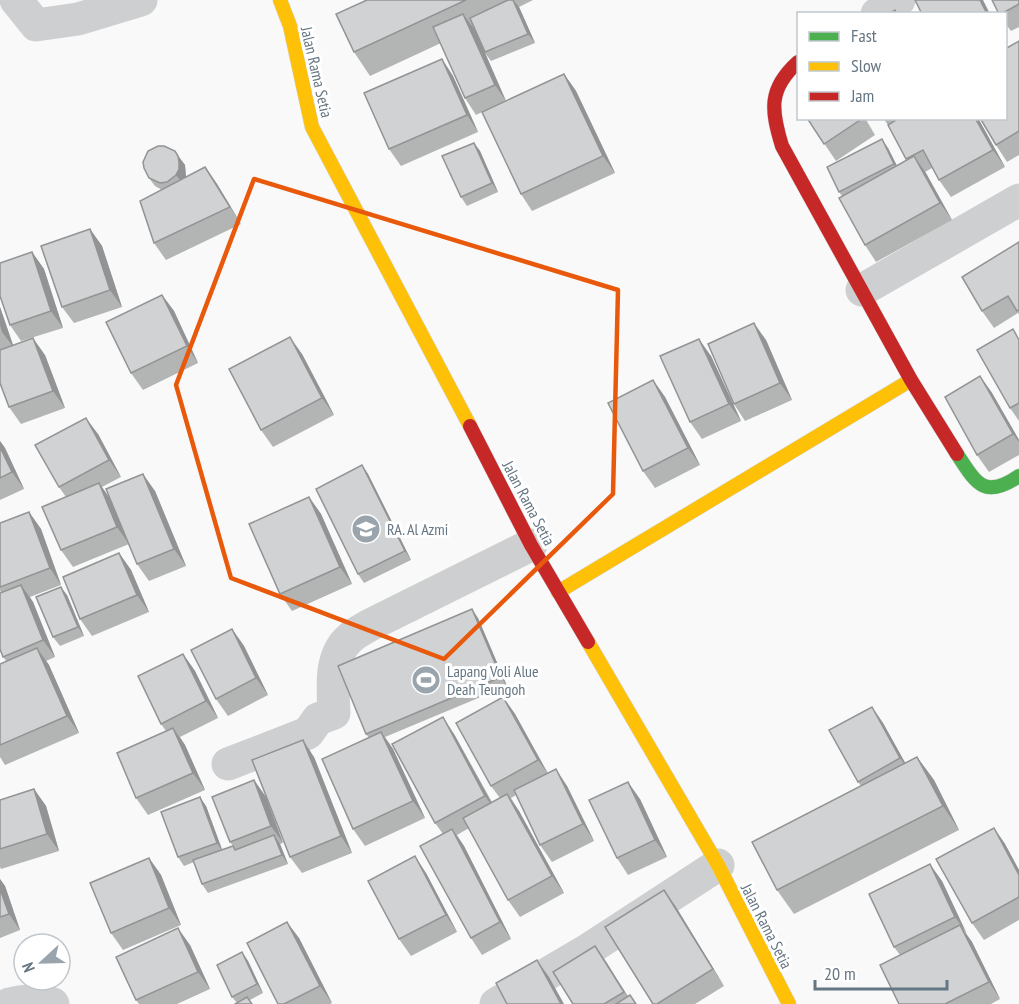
<svg xmlns="http://www.w3.org/2000/svg" width="1019" height="1004" viewBox="0 0 1019 1004" font-family="'PT Sans Narrow',sans-serif">
	<style>
		.lines { fill: none; stroke-linecap: round; stroke-linejoin: round }
		.fast-casing { stroke: #d5d6d7; stroke-width: 15 }
		.slow-casing { stroke: #d5d6d7; stroke-width: 15 }
		.jam-casing { stroke: #d5d6d7; stroke-width: 15 }
		.street { stroke: #cecfd0; stroke-width: 33 }
		.fast { stroke: #4caf50; stroke-width: 14 }
		.slow { stroke: #ffc107; stroke-width: 14 }
		.jam { stroke: #c62828; stroke-width: 14 }
		.wall { fill: #b3b5b5 }
		.shaded-wall { fill: #929394 }
		.building { fill: #d0d2d3; stroke: #929394; stroke-width: 1.5 }
		.marked { fill: none; stroke: #e8590c; stroke-width: 4.5; stroke-linejoin: round }
		.labels { text-anchor: middle; dominant-baseline: central; stroke-width: 6; stroke-linejoin: round; paint-order: stroke }
		.street-label { font-size: 16px; fill: #657683; stroke: #fff }
		.poi-label { font-size: 16px; fill: #657683; stroke: #fff; text-anchor: start }
	</style>
	<rect width="100%" height="100%" fill="#f9f9f9"/>
	<g class="lines">
		<g class="fast-casing">
			<path id="fast" d="M957 454C976 483 984 500 1019 476"/>
		</g>
		<g class="slow-casing">
			<g id="slow">
				<path d="M280 0 290 26 312 127 470 426"/>
				<path d="M558 592 911 380"/>
				<path d="M588 642 718 865 789 1004"/>
			</g>
		</g>
		<g class="jam-casing">
			<g id="jam">
				<path d="M798 62C768 89 771 110 782 146L911 380 957 454"/>
				<path d="M470 426 531 545 588 642"/>
			</g>
		</g>
		<g class="street">
			<path d="M16 0 36 25 78 19 141 0"/>
			<path d="M877 14 899 0"/>
			<path d="M862 290 1019 200"/>
			<path d="M228 764 308 733 318 719 334 713C333 688 329 656 350 638 355 633 363 629 370 625L531 545"/>
			<path d="M9 1004C25 1001 37 998 53 1004"/>
			<path d="M496 1004 586 951 718 865"/>
		</g>
		<use href="#fast" class="fast"/>
		<use href="#slow" class="slow"/>
		<use href="#jam" class="jam"/>
	</g>
	<g class="wall">
		<path d="M367 0H533L519 7 535 43 491 61 485 53 506 101 564 74 576 91 615 173 532 211 521 194 482 112 476 115 465 98 441 43 370 76 354 52Z"/>
		<path d="M1019 0V27L1011 31 1005 23V14H999Z"/>
		<path d="M1019 41V155L1007 162 996 145Z"/>
		<path d="M442 59 453 76 478 132 401 166 389 149Z"/>
		<path d="M807 118H865L875 135 836 161Z"/>
		<path d="M883 118H978L1005 167 951 197 939 180 932 168 925 172 952 220 876 262 865 245 842 196 839 192 888 148 897 166 907 160 888 125Z"/>
		<path d="M474 143 480 151 498 192 467 206 461 197Z"/>
		<path d="M175 151 185 165 186 177 205 167 217 184 241 224 166 260 154 243 162 190 155 186 149 178Z"/>
		<path d="M90 229 102 246 122 307 74 323 62 307Z"/>
		<path d="M1019 242V314L1018 313 994 328 982 311Z"/>
		<path d="M32 252 44 269 63 328 21 341 10 325Z"/>
		<path d="M162 295 174 311 198 363 143 390 131 373Z"/>
		<path d="M0 307 13 345 45 355 65 408 21 424 9 407 0 383Z"/>
		<path d="M1019 338V421L1010 408Z"/>
		<path d="M766 340 792 400 745 421 734 404Z"/>
		<path d="M302 354 334 415 273 447 261 430Z"/>
		<path d="M711 356 741 421 702 439 690 422Z"/>
		<path d="M980 376 992 393 1019 440V455L989 472 977 455Z"/>
		<path d="M653 380 665 397 700 465 655 488 643 471Z"/>
		<path d="M98 434 121 477 102 487 110 499 155 491 186 566 149 581 137 564 129 544 73 567 61 550 66 497 59 487Z"/>
		<path d="M0 441 5 448 24 489 0 500Z"/>
		<path d="M362 465 368 474 411 560 364 583 358 574Z"/>
		<path d="M309 497 321 514 352 584 292 611 280 594Z"/>
		<path d="M29 512 41 529 61 585 30 597 33 602 55 657 46 661 49 665 79 733 5 765 0 757V664L7 662 3 657 1 592 0 591V523Z"/>
		<path d="M119 553 131 570 149 612 92 636 80 619Z"/>
		<path d="M67 595 84 636 60 646 53 637Z"/>
		<path d="M478 618 507 686 385 737 393 749 425 818 365 846 353 829 369 738 366 734Z"/>
		<path d="M232 629 244 646 268 695 228 716 216 699Z"/>
		<path d="M183 654 195 671 218 718 180 737 185 745 205 790 148 815 136 798 166 731 161 724Z"/>
		<path d="M503 697 515 714 547 773 567 786 594 841 552 862 540 845 516 795 511 798 519 811 564 893 520 917 508 900 469 828 457 835 464 846 511 939 482 955 471 938 443 834 435 823 454 734 492 802 500 798 491 786Z"/>
		<path d="M872 707 883 723 905 763 917 757 934 780 959 830 794 914 777 890 861 786 858 782Z"/>
		<path d="M314 757 352 853 302 873 290 857Z"/>
		<path d="M254 780 266 797 283 843 280 844 288 864 208 893 202 884 194 862 184 866 178 857 206 806 222 850 233 846 230 842Z"/>
		<path d="M34 789 46 806 59 851 1 869 0 867V800Z"/>
		<path d="M640 799 667 857 628 875 617 858Z"/>
		<path d="M994 828 1005 844 1019 870V920L984 940 972 923Z"/>
		<path d="M149 858 161 875 181 925 123 950 111 933Z"/>
		<path d="M426 873 457 932 411 956 399 939Z"/>
		<path d="M0 879 5 886 20 930 0 938Z"/>
		<path d="M942 881 966 934 972 942 1000 999 991 1004H899L900 955 894 947Z"/>
		<path d="M664 890 676 907 724 986 695 1004H653Z"/>
		<path d="M299 938 332 1003 330 1004H278Z"/>
		<path d="M190 945 210 989 177 1004H139L136 1000Z"/>
		<path d="M595 946 628 996 637 1004H573Z"/>
		<path d="M242 952 248 961 263 993 250 1000 237 1003 232 997Z"/>
	</g>
	<g class="shaded-wall">
		<path d="M513 0 519 7 535 43 528 34Z"/>
		<path d="M980 0H983L990 14H987Z"/>
		<path d="M463 14 475 30 506 101 495 85Z"/>
		<path d="M442 59 453 76 478 132 467 115Z"/>
		<path d="M564 74 576 91 615 173 603 156Z"/>
		<path d="M975 118H978L1005 167 993 150Z"/>
		<path d="M882 139 888 148 900 172 894 164Z"/>
		<path d="M474 143 480 151 498 192 492 183Z"/>
		<path d="M178 156 185 165 186 177 182 183 176 175Z"/>
		<path d="M914 156 926 173 952 220 940 203Z"/>
		<path d="M205 167 217 184 241 224 230 207Z"/>
		<path d="M90 229 102 246 122 307 110 290Z"/>
		<path d="M32 252 44 269 63 328 51 311Z"/>
		<path d="M162 295 174 311 198 363 187 346Z"/>
		<path d="M0 307 14 348 2 332 0 325Z"/>
		<path d="M754 323 766 340 792 400 780 383Z"/>
		<path d="M290 337 302 354 334 415 322 398Z"/>
		<path d="M33 338 45 355 65 408 53 391Z"/>
		<path d="M699 339 711 356 741 421 729 404Z"/>
		<path d="M980 376 992 393 1019 440V442L1013 434Z"/>
		<path d="M653 380 665 397 700 465 688 448Z"/>
		<path d="M86 418 98 434 121 477 109 460Z"/>
		<path d="M0 441 5 448 24 489 12 472 0 447Z"/>
		<path d="M362 465 368 474 411 560 405 551Z"/>
		<path d="M143 474 155 491 186 566 174 549Z"/>
		<path d="M99 483 111 500 129 544 117 527Z"/>
		<path d="M309 497 321 514 352 584 340 567Z"/>
		<path d="M29 512 41 529 61 585 50 568Z"/>
		<path d="M119 553 131 570 149 612 137 595Z"/>
		<path d="M21 585 33 602 55 657 43 640Z"/>
		<path d="M61 587 67 595 84 636 78 627Z"/>
		<path d="M472 609 478 618 507 686 501 677Z"/>
		<path d="M232 629 244 646 268 695 256 678Z"/>
		<path d="M37 648 49 665 79 733 67 716Z"/>
		<path d="M183 654 195 671 218 718 206 701Z"/>
		<path d="M503 697 515 714 550 777 538 760Z"/>
		<path d="M872 707 883 723 912 775 900 758Z"/>
		<path d="M443 717 454 734 497 813 485 796Z"/>
		<path d="M173 728 185 745 205 790 193 773Z"/>
		<path d="M381 732 393 749 425 818 413 801Z"/>
		<path d="M303 740 314 757 352 853 341 836Z"/>
		<path d="M917 757 934 780 959 830 943 806Z"/>
		<path d="M556 769 567 786 594 841 583 824Z"/>
		<path d="M254 780 266 797 283 843 271 826Z"/>
		<path d="M628 782 640 799 667 857 655 840Z"/>
		<path d="M34 789 46 806 59 851 47 834Z"/>
		<path d="M507 794 519 811 564 893 552 876Z"/>
		<path d="M200 797 206 806 223 852 217 843Z"/>
		<path d="M994 828 1005 844 1019 870V875Z"/>
		<path d="M452 829 464 846 511 939 500 922Z"/>
		<path d="M274 835 280 844 288 864 282 855Z"/>
		<path d="M415 856 426 873 457 932 446 915Z"/>
		<path d="M149 858 161 875 181 925 169 908Z"/>
		<path d="M930 864 942 881 967 934 955 917Z"/>
		<path d="M0 879 5 886 20 930 9 914 0 889Z"/>
		<path d="M664 890 676 907 724 986 713 969Z"/>
		<path d="M287 922 299 938 332 1003 320 986Z"/>
		<path d="M960 925 972 942 1000 999 989 982Z"/>
		<path d="M178 928 190 945 210 989 198 972Z"/>
		<path d="M595 946 607 963 632 1004 624 992Z"/>
		<path d="M242 952 248 961 263 993 257 984Z"/>
		<path d="M537 960 549 977 564 1004H561Z"/>
	</g>
	<g class="building">
		<path d="M367 0H466L354 52 336 14Z"/>
		<path d="M508 0H513L528 34 485 52 470 18Z"/>
		<path d="M915 0H980L987 14H922Z"/>
		<path d="M992 0H1019V4L1001 14H999Z"/>
		<path d="M895 10 897 14H889Z"/>
		<path d="M463 14 495 85 465 98 433 27Z"/>
		<path d="M1019 41V131L996 145 980 118H1005V49Z"/>
		<path d="M442 59 467 115 389 149 364 93Z"/>
		<path d="M564 74 603 156 521 194 482 112Z"/>
		<path d="M807 118H863L824 144Z"/>
		<path d="M899 118H975L993 150 939 180 923 150 906 159 888 125Z"/>
		<path d="M882 139 894 164 839 192 827 167Z"/>
		<path d="M474 143 492 183 461 197 442 156Z"/>
		<path d="M158 146H164L175 151 178 156 179 162V169L176 175 167 182 160 183 149 178 144 168 143 162 148 151Z"/>
		<path d="M914 156 940 203 865 245 839 198Z"/>
		<path d="M205 167 230 207 154 243 140 201Z"/>
		<path d="M90 229 110 290 62 307 41 246Z"/>
		<path d="M1019 242V310L1017 311 1008 296 982 311 962 277Z"/>
		<path d="M32 252 51 311 10 325 0 296V263Z"/>
		<path d="M162 295 187 346 131 373 106 322Z"/>
		<path d="M754 323 780 383 734 404 708 344Z"/>
		<path d="M1013 329 1019 340V403L1010 408 977 350Z"/>
		<path d="M290 337 322 398 261 430 229 369Z"/>
		<path d="M33 338 53 391 9 407 0 383V350Z"/>
		<path d="M699 339 729 404 690 422 660 356Z"/>
		<path d="M980 376 1013 434 977 455 945 397Z"/>
		<path d="M653 380 688 448 643 471 608 403Z"/>
		<path d="M86 418 109 460 59 487 35 445Z"/>
		<path d="M0 447 12 472 0 478Z"/>
		<path d="M362 465 405 551 358 574 316 489Z"/>
		<path d="M143 474 174 549 137 564 106 489Z"/>
		<path d="M99 483 117 527 61 550 42 507Z"/>
		<path d="M309 497 340 567 280 594 249 524Z"/>
		<path d="M29 512 50 568 0 587V523Z"/>
		<path d="M119 553 137 595 80 619 63 577Z"/>
		<path d="M21 585 43 640 3 657 0 649V593Z"/>
		<path d="M61 587 78 627 53 637 36 597Z"/>
		<path d="M472 609 501 677 366 734 338 666Z"/>
		<path d="M232 629 256 678 216 699 191 650Z"/>
		<path d="M37 648 67 716 0 745V664Z"/>
		<path d="M183 654 206 701 161 724 138 676Z"/>
		<path d="M503 697 538 760 491 786 456 723Z"/>
		<path d="M872 707 900 758 858 782 829 730Z"/>
		<path d="M443 717 485 796 435 823 392 744Z"/>
		<path d="M173 728 193 773 136 798 117 753Z"/>
		<path d="M381 732 413 801 353 829 322 759Z"/>
		<path d="M303 740 341 836 290 857 252 760Z"/>
		<path d="M917 757 943 806 777 890 752 842Z"/>
		<path d="M556 769 583 824 540 845 514 790Z"/>
		<path d="M254 780 271 826 230 842 212 797Z"/>
		<path d="M628 782 655 840 617 858 589 800Z"/>
		<path d="M34 789 47 834 0 849V800Z"/>
		<path d="M507 794 552 876 508 900 463 818Z"/>
		<path d="M200 797 217 843 178 857 161 812Z"/>
		<path d="M994 828 1019 875V897L972 923 936 859Z"/>
		<path d="M452 829 500 922 471 938 420 846Z"/>
		<path d="M274 835 282 855 202 884 193 860 233 846 235 850Z"/>
		<path d="M415 856 446 915 399 939 368 881Z"/>
		<path d="M149 858 169 908 111 933 90 883Z"/>
		<path d="M930 864 955 917 894 947 869 894Z"/>
		<path d="M0 889 9 914 0 917Z"/>
		<path d="M664 890 713 969 657 1004H653L605 927Z"/>
		<path d="M287 922 320 986 284 1004H278L247 943Z"/>
		<path d="M960 925 989 982 945 1004H899L880 965Z"/>
		<path d="M178 928 198 972 136 1000 116 957Z"/>
		<path d="M595 946 624 992 604 1004H573L553 972Z"/>
		<path d="M242 952 257 984 232 997 217 965Z"/>
		<path d="M537 960 561 1004H507L496 983Z"/>
		<path d="M630 995 636 1004H616Z"/>
		<path d="M247 997 252 1004H235Z"/>
	</g>
	<path class="marked" d="M254 179 618 290 613 494 444 659 231 578 176 385Z"/>
	<defs>
		<g id="school-disc" transform="scale(1.5)"><circle r="9.5" fill="#99a4ac" stroke="#fff"/><path d="M0-5L7-2L0 1L-7-2ZM-4 1L0 2.5L4 1V4Q0 6-4 4Z" fill="#fff"/></g>
		<g id="stadium-disc" transform="scale(1.5)"><circle r="9.5" fill="#99a4ac" stroke="#fff"/><path d="M0-5a6.5 5 0 1 0 0 10a6.5 5 0 1 0 0-10ZM-3.5-1.8h7v3.6h-7Z" fill="#fff"/></g>
	</defs>
	<g fill-rule="evenodd">
		<use href="#school-disc" x="366" y="529"/>
		<use href="#stadium-disc" x="426" y="680"/>
	</g>
	<g class="labels">
		<g class="street-label">
			<text transform="translate(317 72) rotate(77)">Jalan Rama Setia</text>
			<text transform="translate(529 503) rotate(62)">Jalan Rama Setia</text>
			<text transform="translate(767 926) rotate(63)">Jalan Rama Setia</text>
		</g>
		<g class="poi-label">
			<text x="387" y="529">RA. Al Azmi</text>
			<text x="447" y="671">Lapang Voli Alue<tspan x="447" dy="18">Deah Teungoh</tspan></text>
		</g>
	</g>
	<rect x="797" y="12" width="210" height="108" fill="#ffffff" stroke="#c1c8cd" stroke-width="1.5"/>
	<rect x="809" y="32" width="30" height="9" fill="#4caf50" stroke="#c1c8cd" stroke-width="1.5"/>
	<text x="851" y="42" font-size="18" fill="#657683">Fast</text>
	<rect x="809" y="62" width="30" height="9" fill="#ffc107" stroke="#c1c8cd" stroke-width="1.5"/>
	<text x="851" y="72" font-size="18" fill="#657683">Slow</text>
	<rect x="809" y="92" width="30" height="9" fill="#c62828" stroke="#c1c8cd" stroke-width="1.5"/>
	<text x="851" y="102" font-size="18" fill="#657683">Jam</text>
	<g transform="translate(42 962) rotate(248)"><circle r="28" fill="#ffffff" stroke="#c1c8cd" stroke-width="1.5"/>
	<path d="M0-4.5L10 22L0 15L-10 22Z" fill="#99a4ac"/>
	<text y="-9" font-size="16" font-weight="bold" text-anchor="middle" fill="#657683">N</text>
	</g>
	<path d="M815 980v9h132v-9" fill="none" stroke="#657683" stroke-width="3"/>
	<text x="824" y="980" font-size="18" fill="#657683" stroke="#ffffff" stroke-width="4.5" paint-order="stroke">20 m</text>
</svg>
